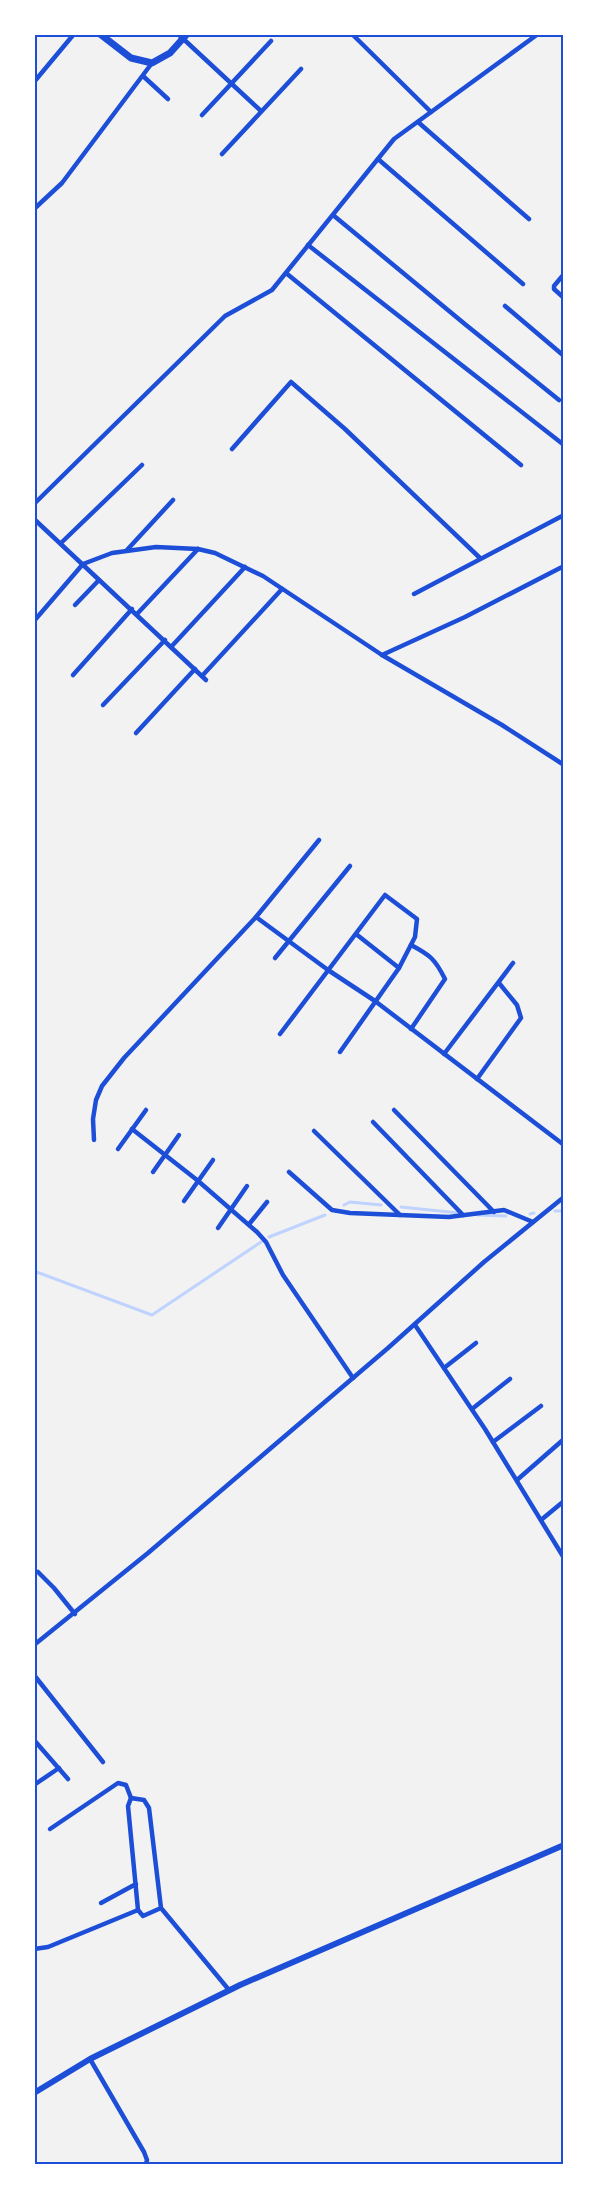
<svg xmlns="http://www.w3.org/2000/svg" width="598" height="2199" viewBox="0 0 598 2199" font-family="Karla,sans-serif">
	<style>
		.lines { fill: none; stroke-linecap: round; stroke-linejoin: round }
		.stream { stroke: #bfd3fe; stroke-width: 3 }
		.minor { stroke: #1d4ed8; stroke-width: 4.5 }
		.tertiary { stroke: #1d4ed8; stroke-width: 6 }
		.secondary { stroke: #1d4ed8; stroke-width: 7 }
		.neatline { fill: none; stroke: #1d4ed8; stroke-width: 2 }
	</style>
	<rect width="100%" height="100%" fill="#f2f2f2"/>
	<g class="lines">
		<g class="stream">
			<path d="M344 1205 350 1202 381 1205"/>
			<path d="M401 1207 459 1213"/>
			<path d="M555 1211H564"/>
			<path d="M530 1214 534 1213"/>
			<path d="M478 1215 506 1216"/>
			<path d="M269 1237 325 1215"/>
			<path d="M34 1271 152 1315 261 1242"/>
		</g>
		<g class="minor">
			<path d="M178 34 261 111"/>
			<path d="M352 34 431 112"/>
			<path d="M143 76 168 99"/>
			<path d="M34 82 74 34"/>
			<path d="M202 115 271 41"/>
			<path d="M418 122 529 219"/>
			<path d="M222 154 301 69"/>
			<path d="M378 159 523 284"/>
			<path d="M34 209 62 183 152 63"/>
			<path d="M333 215 466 325 559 400"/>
			<path d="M308 245 564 445"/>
			<path d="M286 273 521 465"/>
			<path d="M564 274 554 286V289L564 298"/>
			<path d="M505 306 564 356"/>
			<path d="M232 449 291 382 345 429 480 558"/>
			<path d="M34 504 225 316 272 290 394 139 538 34"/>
			<path d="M34 519 206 680"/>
			<path d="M61 543 142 465"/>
			<path d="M127 550 173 500"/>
			<path d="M414 594 564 515"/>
			<path d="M75 605 99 580"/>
			<path d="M137 614 198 549"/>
			<path d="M34 621 83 564 112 553 156 547 198 549 215 553 263 576 382 655 502 725 564 765"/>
			<path d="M171 647 245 567"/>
			<path d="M382 655 465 617 564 566"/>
			<path d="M73 675 132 609"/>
			<path d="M202 676 282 589"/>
			<path d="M103 705 165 640"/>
			<path d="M136 733 195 669"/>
			<path d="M256 917 328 970 375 1001 564 1145"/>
			<path d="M356 934 399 968"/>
			<path d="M275 958 350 866"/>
			<path d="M411 1029 445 979C435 959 430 955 411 945"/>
			<path d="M280 1034 385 895 417 919 415 937 399 968 340 1052"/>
			<path d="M444 1054 513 963"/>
			<path d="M477 1079 521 1018 517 1005 499 983"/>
			<path d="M394 1110 494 1212"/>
			<path d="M373 1122 463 1215"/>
			<path d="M132 1129 197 1180 257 1232 266 1242 283 1275 353 1378"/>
			<path d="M314 1131 400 1215"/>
			<path d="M94 1140 93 1119 96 1100 102 1086 124 1058 256 917 319 840"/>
			<path d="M118 1149 146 1110"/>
			<path d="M153 1172 179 1135"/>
			<path d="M289 1172 332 1210 350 1213 449 1217 504 1210 533 1222"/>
			<path d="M184 1201 213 1160"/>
			<path d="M250 1223 267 1202"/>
			<path d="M218 1228 247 1186"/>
			<path d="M415 1325 485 1429 564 1558"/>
			<path d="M444 1368 476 1343"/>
			<path d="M472 1409 510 1379"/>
			<path d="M493 1442 541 1406"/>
			<path d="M517 1480 564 1439"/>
			<path d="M541 1520 564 1501"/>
			<path d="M38 1572 54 1588 75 1614"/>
			<path d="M34 1645 148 1553 388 1348 484 1262 564 1197"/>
			<path d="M34 1675 103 1762"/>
			<path d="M34 1740 68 1779"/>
			<path d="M34 1785 59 1768"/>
			<path d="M50 1829 118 1783 126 1785 131 1798"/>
			<path d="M101 1903 136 1884"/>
			<path d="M161 1908 143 1916 138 1910 128 1806 131 1798 144 1800 149 1808 161 1908 229 1990"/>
			<path d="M34 1949 48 1947 138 1910"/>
			<path d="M90 2059 144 2152 147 2160 146 2164"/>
		</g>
		<path class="tertiary" d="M34 2093 90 2059 240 1985 564 1845"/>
		<path class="secondary" d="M100 34 131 58 152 63 170 53 187 34"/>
	</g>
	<rect width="598" height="2199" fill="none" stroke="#ffffff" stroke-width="72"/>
	<rect x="36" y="36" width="526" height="2127" class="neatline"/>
</svg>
